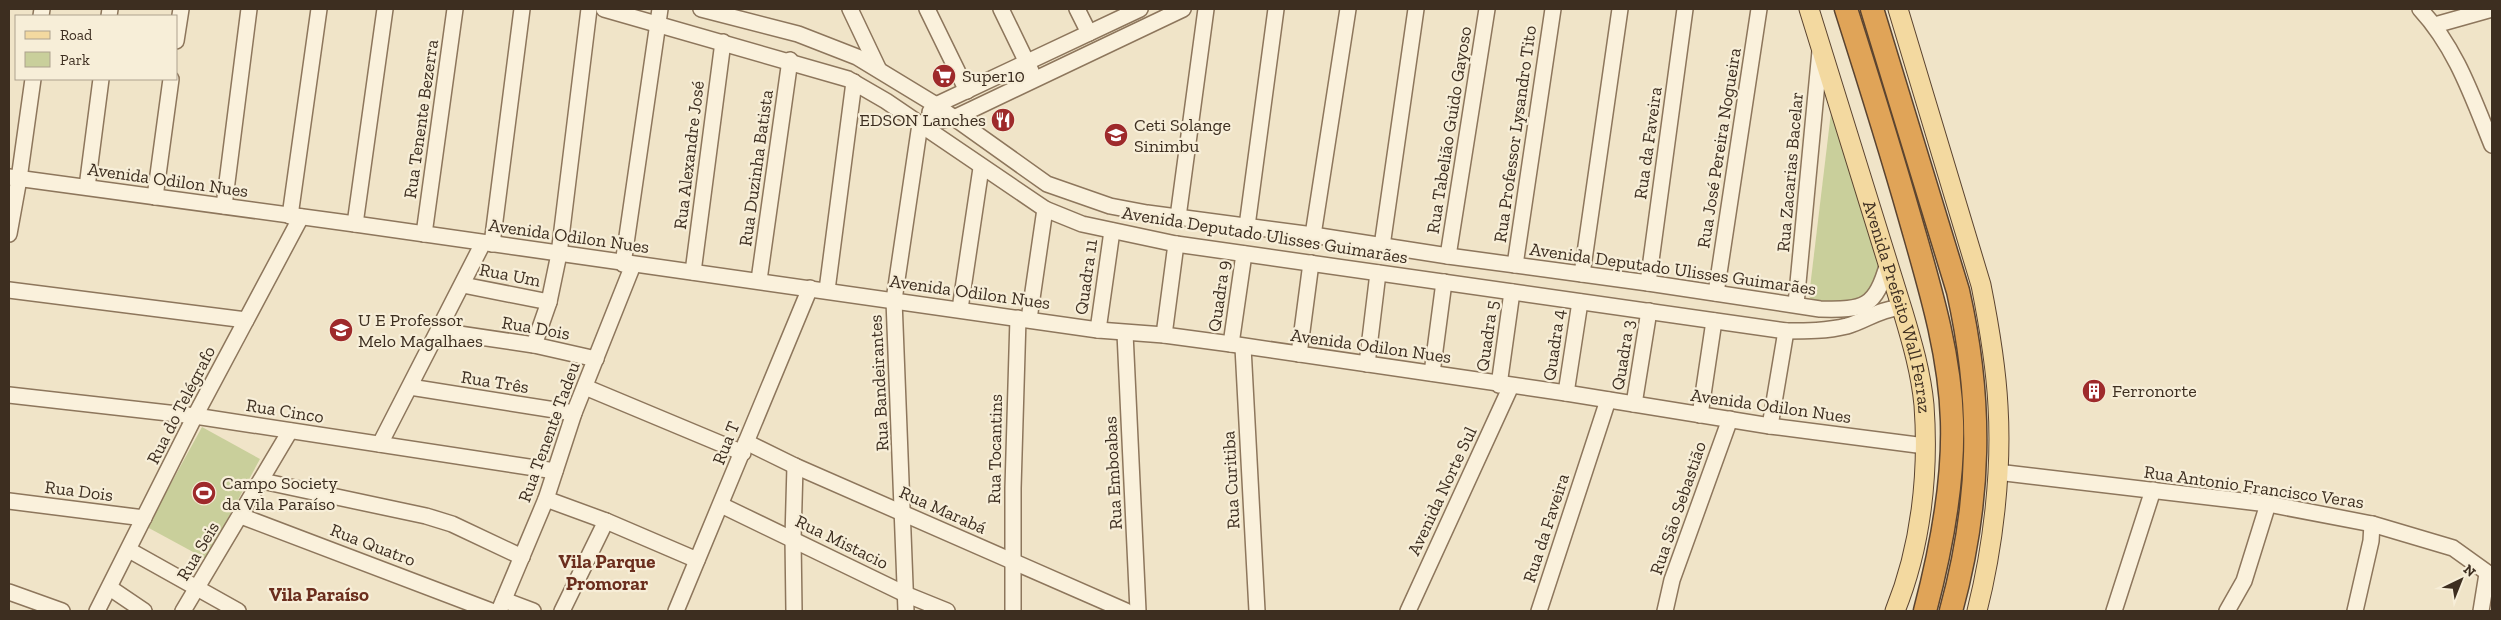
<svg xmlns="http://www.w3.org/2000/svg" width="2501" height="620" viewBox="0 0 2501 620" font-family="'Zilla Slab',serif">
	<style>
		.green { fill: #c9cf9b }
		.lines { fill: none; stroke-linecap: round; stroke-linejoin: round }
		.minor-casing { stroke: #8d765c; stroke-width: 18 }
		.major-casing { stroke: #5b4430; stroke-width: 21 }
		.highway-casing { stroke: #5b4430; stroke-width: 25 }
		.minor { stroke: #faf1dc; stroke-width: 15 }
		.major { stroke: #f3d9a0; stroke-width: 19 }
		.highway { stroke: #e0a458; stroke-width: 22 }
		.labels { text-anchor: middle; dominant-baseline: central; stroke-width: 4.5; stroke-linejoin: round; paint-order: stroke }
		.poi-label { font-size: 18px; fill: #3d2e20; stroke: #f7eed8; text-anchor: start }
		.street-label { font-size: 18px; fill: #3d2e20; stroke: #f7eed8 }
		.neighbourhood-label { font-size: 19px; font-weight: bold; fill: #6b2e1e; stroke: #f7eed8 }
	</style>
	<rect width="100%" height="100%" fill="#f0e4c8"/>
	<g class="green">
		<path d="M1832 104 1880 265 1868 299 1815 306 1809 296Z"/>
		<path d="M202 427 260 459 206 559 147 527Z"/>
	</g>
	<g class="lines">
		<g class="minor-casing">
			<g id="minor">
				<path d="M604 9 848 79 886 101 1045 209 1082 224 1176 244 1786 331C1806 331 1827 331 1847 326 1865 321 1880 309 1898 308L1903 312"/>
				<path d="M701 9 798 34 857 57 936 105 1047 184 1110 206 1147 213 1313 235 1448 256 1648 283 1820 309C1865 310 1875 308 1888 263"/>
				<path d="M850 9 878 68"/>
				<path d="M927 9 967 91"/>
				<path d="M1001 9 1031 71"/>
				<path d="M1077 9 1089 33"/>
				<path d="M2420 9C2456 48 2472 96 2492 145"/>
				<path d="M41 16 42 9"/>
				<path d="M109 16 110 9"/>
				<path d="M2435 25 2492 9"/>
				<path d="M176 41 181 9"/>
				<path d="M930 112 936 105 1140 9"/>
				<path d="M920 124 954 118 1183 9"/>
				<path d="M9 177 355 224 1098 330 1164 335 1231 344 1566 393 1770 426 1925 446"/>
				<path d="M87 187 101 79"/>
				<path d="M155 197 171 79"/>
				<path d="M224 206 249 9"/>
				<path d="M290 216 319 9"/>
				<path d="M1178 217 1206 9"/>
				<path d="M355 224 385 9"/>
				<path d="M1247 226 1276 9"/>
				<path d="M9 234 19 179 33 79"/>
				<path d="M424 234 455 9"/>
				<path d="M1313 235 1348 9"/>
				<path d="M492 244 522 9"/>
				<path d="M1382 246 1416 9"/>
				<path d="M1448 256 1487 9"/>
				<path d="M623 264 660 9"/>
				<path d="M1515 265 1553 9"/>
				<path d="M693 272 723 42"/>
				<path d="M1582 274 1620 9"/>
				<path d="M759 280 790 60"/>
				<path d="M1648 283 1685 9"/>
				<path d="M463 285 549 302"/>
				<path d="M9 290 246 320"/>
				<path d="M827 290 854 82"/>
				<path d="M1716 293 1759 9"/>
				<path d="M1796 304 1820 51"/>
				<path d="M960 309 981 168"/>
				<path d="M1029 319 1045 209"/>
				<path d="M1098 330 1112 231"/>
				<path d="M439 331 534 345 596 359"/>
				<path d="M1125 333 1138 611"/>
				<path d="M1164 335 1176 244"/>
				<path d="M1231 344 1244 254"/>
				<path d="M534 345 549 302 559 254 589 9"/>
				<path d="M1243 347 1257 611"/>
				<path d="M1299 354 1311 263"/>
				<path d="M1367 364 1378 273"/>
				<path d="M1432 373 1444 282"/>
				<path d="M1499 385 1512 292"/>
				<path d="M410 387 574 413"/>
				<path d="M585 387 743 453"/>
				<path d="M1566 393 1580 302"/>
				<path d="M9 395 195 416 555 471"/>
				<path d="M1634 404 1649 311"/>
				<path d="M1700 415 1714 321"/>
				<path d="M1770 426 1786 331"/>
				<path d="M746 442 795 466 1126 611"/>
				<path d="M380 444 483 243"/>
				<path d="M1997 472 2268 504 2372 524 2453 548 2492 576"/>
				<path d="M262 481 426 516 452 524 522 557"/>
				<path d="M546 499 606 521 697 560"/>
				<path d="M9 501 144 518"/>
				<path d="M721 505 905 594 947 611"/>
				<path d="M241 516 491 611"/>
				<path d="M129 550 238 611"/>
				<path d="M110 588 144 611"/>
				<path d="M9 592 62 611"/>
				<path d="M504 600 533 611"/>
				<path d="M97 611 195 416 301 217"/>
				<path d="M183 611 290 431"/>
				<path d="M499 611 546 499 574 413 633 265"/>
				<path d="M562 611 606 521"/>
				<path d="M676 611 810 288"/>
				<path d="M794 611 793 538 795 466"/>
				<path d="M906 611 894 300 920 124"/>
				<path d="M1013 611V488L1018 318"/>
				<path d="M1408 611 1511 386"/>
				<path d="M1539 611 1608 400"/>
				<path d="M1665 611 1672 580 1730 419"/>
				<path d="M2114 611 2153 490"/>
				<path d="M2227 611 2244 581 2268 504"/>
				<path d="M2355 611 2371 541 2372 524"/>
				<path d="M2481 611 2487 574"/>
			</g>
		</g>
		<g class="major-casing">
			<g id="major">
				<path id="s1" d="M1809 9 1903 312C1912 342 1921 373 1924 405 1929 474 1921 547 1895 611"/>
				<path d="M1898 9 1981 285C1989 325 1996 366 1998 406 2002 472 1993 548 1977 611"/>
			</g>
		</g>
		<g class="highway-casing">
			<g id="highway">
				<path d="M1846 9C1868 78 1890 148 1910 218 1929 285 1950 352 1952 421 1954 484 1941 550 1925 611"/>
				<path d="M1872 9 1958 291C1983 402 1981 501 1951 611"/>
			</g>
		</g>
		<use href="#minor" class="minor"/>
		<use href="#major" class="major"/>
		<use href="#highway" class="highway"/>
	</g>
	<defs>
		<g id="supermarket-disc" transform="scale(1.25)"><circle r="9.5" fill="#9e2a2b" stroke="#f7eed8"/><path d="M-6-5.5h2.5l.6 2H6L4.5 2H-2.5L-4.4-4H-6ZM-1.5 3.2a1.3 1.3 0 1 0 .1 0ZM3 3.2a1.3 1.3 0 1 0 .1 0Z" fill="#fff"/></g>
		<g id="restaurant-disc" transform="scale(1.25)"><circle r="9.5" fill="#9e2a2b" stroke="#f7eed8"/><path d="M-5-6h1v4h1v-4h1v4h1v-4h1v5L-1.5 .5V6h-2V.5L-5-1ZM5-6V6H3V1.5H1.5Q1.5-4 5-6Z" fill="#fff"/></g>
		<g id="school-disc" transform="scale(1.25)"><circle r="9.5" fill="#9e2a2b" stroke="#f7eed8"/><path d="M0-5L7-2L0 1L-7-2ZM-4 1L0 2.5L4 1V4Q0 6-4 4Z" fill="#fff"/></g>
		<g id="building-disc" transform="scale(1.25)"><circle r="9.5" fill="#9e2a2b" stroke="#f7eed8"/><path d="M-4-6H4V6H1V3H-1V6H-4ZM-2.5-4.3h1.7v1.8h-1.7ZM.8-4.3h1.7v1.8H.8ZM-2.5-1h1.7V.8h-1.7ZM.8-1h1.7V.8H.8Z" fill="#fff"/></g>
		<g id="stadium-disc" transform="scale(1.25)"><circle r="9.5" fill="#9e2a2b" stroke="#f7eed8"/><path d="M0-5a6.5 5 0 1 0 0 10a6.5 5 0 1 0 0-10ZM-3.5-1.8h7v3.6h-7Z" fill="#fff"/></g>
	</defs>
	<g fill-rule="evenodd">
		<use href="#supermarket-disc" x="944" y="76"/>
		<use href="#restaurant-disc" x="1003" y="120"/>
		<use href="#school-disc" x="1116" y="135"/>
		<use href="#school-disc" x="341" y="330"/>
		<use href="#building-disc" x="2094" y="391"/>
		<use href="#stadium-disc" x="204" y="493"/>
	</g>
	<g class="labels">
		<g class="poi-label">
			<text x="962" y="76">Super10</text>
			<text x="986" y="120" text-anchor="end">EDSON Lanches</text>
			<text x="1134" y="125">Ceti Solange<tspan x="1134" dy="21">Sinimbu</tspan></text>
			<text x="358" y="320">U E Professor<tspan x="358" dy="21">Melo Magalhaes</tspan></text>
			<text x="2112" y="391">Ferronorte</text>
			<text x="222" y="483">Campo Society<tspan x="222" dy="21">da Vila Paraíso</tspan></text>
		</g>
		<g class="street-label">
			<text transform="translate(421 119) rotate(-82)">Rua Tenente Bezerra</text>
			<text transform="translate(1449 130) rotate(-81)">Rua Tabelião Guido Gayoso</text>
			<text transform="translate(1515 134) rotate(-82)">Rua Professor Lysandro Tito</text>
			<text transform="translate(1648 143) rotate(-82)">Rua da Faveira</text>
			<text transform="translate(1719 148) rotate(-81)">Rua José Pereira Nogueira</text>
			<text transform="translate(689 155) rotate(-83)">Rua Alexandre José</text>
			<text transform="translate(756 168) rotate(-82)">Rua Duzinha Batista</text>
			<text transform="translate(1790 172) rotate(-85)">Rua Zacarias Bacelar</text>
			<text transform="translate(168 180) rotate(8)">Avenida Odilon Nues</text>
			<text transform="translate(1265 235) rotate(9)">Avenida Deputado Ulisses Guimarães</text>
			<text transform="translate(569 236) rotate(8)">Avenida Odilon Nues</text>
			<text transform="translate(1673 269) rotate(8)">Avenida Deputado Ulisses Guimarães</text>
			<text transform="translate(510 275) rotate(11)">Rua Um</text>
			<text transform="translate(1086 277) rotate(-82)">Quadra 11</text>
			<text transform="translate(970 292) rotate(8)">Avenida Odilon Nues</text>
			<text transform="translate(1219 296) rotate(-82)">Quadra 9</text>
			<text stroke="none"><textPath href="#s1" startOffset="311">Avenida Prefeito Wall Ferraz</textPath></text>
			<text transform="translate(536 328) rotate(10)">Rua Dois</text>
			<text transform="translate(1487 336) rotate(-82)">Quadra 5</text>
			<text transform="translate(1554 345) rotate(-82)">Quadra 4</text>
			<text transform="translate(1371 346) rotate(8)">Avenida Odilon Nues</text>
			<text transform="translate(1623 355) rotate(-81)">Quadra 3</text>
			<text transform="translate(495 382) rotate(9)">Rua Três</text>
			<text transform="translate(879 383) rotate(-93)">Rua Bandeirantes</text>
			<text transform="translate(181 405) rotate(-63)">Rua do Telégrafo</text>
			<text transform="translate(1771 406) rotate(8)">Avenida Odilon Nues</text>
			<text transform="translate(285 411) rotate(9)">Rua Cinco</text>
			<text transform="translate(549 432) rotate(-70)">Rua Tenente Tadeu</text>
			<text transform="translate(726 443) rotate(-68)">Rua T</text>
			<text transform="translate(995 449) rotate(-89)">Rua Tocantins</text>
			<text transform="translate(1113 473) rotate(-93)">Rua Emboabas</text>
			<text transform="translate(1231 480) rotate(-93)">Rua Curitiba</text>
			<text transform="translate(2254 487) rotate(8)">Rua Antonio Francisco Veras</text>
			<text transform="translate(79 491) rotate(7)">Rua Dois</text>
			<text transform="translate(1442 491) rotate(-65)">Avenida Norte Sul</text>
			<text transform="translate(1678 508) rotate(-71)">Rua São Sebastião</text>
			<text transform="translate(943 510) rotate(24)">Rua Marabá</text>
			<text transform="translate(1546 528) rotate(-72)">Rua da Faveira</text>
			<text transform="translate(842 542) rotate(26)">Rua Mistacio</text>
			<text transform="translate(373 545) rotate(21)">Rua Quatro</text>
			<text transform="translate(198 551) rotate(-59)">Rua Seis</text>
		</g>
		<g class="neighbourhood-label">
			<text x="607" y="561">Vila Parque<tspan x="607" dy="22">Promorar</tspan></text>
			<text x="319" y="594">Vila Paraíso</text>
		</g>
	</g>
	<rect width="2501" height="620" fill="none" stroke="#3d2e20" stroke-width="20"/>
	<rect x="15" y="15" width="162" height="65" fill="#f7eed8" stroke="#ada18e"/>
	<rect x="25" y="31" width="25" height="8" fill="#f3d9a0" stroke="#ada18e"/>
	<text x="60" y="40" font-size="15" fill="#3d2e20">Road</text>
	<rect x="25" y="52" width="25" height="15" fill="#c9cf9b" stroke="#ada18e"/>
	<text x="60" y="65" font-size="15" fill="#3d2e20">Park</text>
	<g transform="translate(2461 580) rotate(43)" stroke="#f7eed8" stroke-width="4" paint-order="stroke">
	<path d="M0-4L9 19L0 12L-9 19Z" fill="#3d2e20"/>
	<text y="-8" font-size="14" font-weight="bold" text-anchor="middle" fill="#3d2e20">N</text>
	</g>
</svg>
